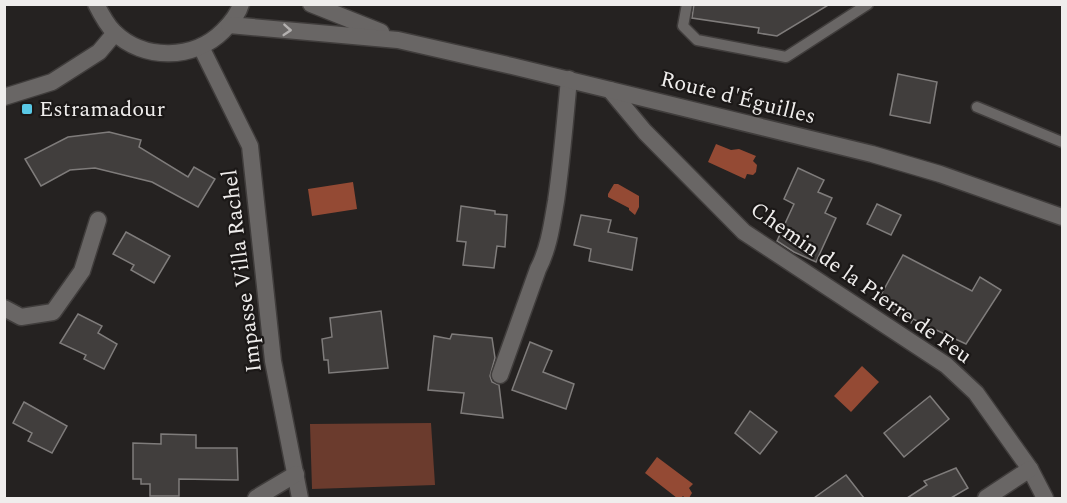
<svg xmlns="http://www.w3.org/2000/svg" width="1067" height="503" viewBox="0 0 1067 503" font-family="Spectral,serif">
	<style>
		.green { fill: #6b3b2d }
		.water { fill: #944a34 }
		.building { fill: #413e3d; stroke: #7f7c7b; stroke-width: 1.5 }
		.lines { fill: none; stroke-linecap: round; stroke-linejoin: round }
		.service-casing { stroke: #403d3c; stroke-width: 13 }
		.minor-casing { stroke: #403d3c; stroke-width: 19 }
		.tertiary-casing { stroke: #403d3c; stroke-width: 19 }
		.service { stroke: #696665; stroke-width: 10 }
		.minor { stroke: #696665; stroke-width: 16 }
		.tertiary { stroke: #696665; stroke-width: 16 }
		.oneway { stroke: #b3b0af }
		.poi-dot { fill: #59c8e5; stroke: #1b1817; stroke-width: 2 }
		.labels { text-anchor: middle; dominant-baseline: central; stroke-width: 4.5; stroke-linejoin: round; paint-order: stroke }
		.street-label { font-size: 22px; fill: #efedec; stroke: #1b1817 }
		.poi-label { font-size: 22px; fill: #efedec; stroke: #1b1817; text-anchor: start }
	</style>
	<rect width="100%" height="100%" fill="#252221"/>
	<path class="green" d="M431 423 435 485 312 489 310 424Z"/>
	<g class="water">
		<path d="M716 144 731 150 739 149 756 156 753 161 757 165 756 172 753 175 747 174 745 179 708 162Z"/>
		<path d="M353 182 357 209 312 216 308 189Z"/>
		<path d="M614 184H618L639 196V207L635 215 629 210V208L608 197V194Z"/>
		<path d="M862 366 879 382 851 412 834 396Z"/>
		<path d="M657 457 693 484 689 488 692 493 689 498H685L683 496 681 498H677L645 473Z"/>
	</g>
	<g class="building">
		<path d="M694 4H830L777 36 758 33 759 28 692 18Z"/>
		<path d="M898 74 937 82 930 123 890 115Z"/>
		<path d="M109 132 141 140 139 147 188 177 194 167 215 179 198 207 152 182 95 168 70 170 41 186 25 159 68 137Z"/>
		<path d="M798 168 824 180 818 192 832 198 825 213 836 218 816 262 794 252 777 241 794 204 784 199Z"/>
		<path d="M877 204 901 215 891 235 867 224Z"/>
		<path d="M461 206 495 211V214L507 215 505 247 497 246 494 268 463 265 466 242 457 241Z"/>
		<path d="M581 215 611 220 608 232 637 238 632 270 589 261 591 249 574 245Z"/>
		<path d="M126 232 170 256 154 283 131 270 134 265 113 254Z"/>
		<path d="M903 255 972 291 980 277 1001 290 966 344 913 319 911 323 877 302Z"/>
		<path d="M381 311 388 368 329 373 328 360H324L322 339 332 337 330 318Z"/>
		<path d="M78 314 102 326 98 333 117 344 104 369 84 359 86 355 60 343Z"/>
		<path d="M452 334 492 338 495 358 490 376 492 382 499 385 503 418 461 413 464 393 428 390 434 336 450 339Z"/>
		<path d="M530 342 552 351 543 372 574 384 566 409 512 390Z"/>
		<path d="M930 396 949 419 904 457 884 433Z"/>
		<path d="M24 402 67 426 52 453 28 441 32 433 13 423Z"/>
		<path d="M750 411 777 432 760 454 735 433Z"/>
		<path d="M161 434 196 435V448H237L238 480 179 479V496H150V484H141V479H133V443L161 444Z"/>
		<path d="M956 468 968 488 951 498H907L927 485 924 481Z"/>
		<path d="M846 475 864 498H814Z"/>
	</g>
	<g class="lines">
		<g class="service-casing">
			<g id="service">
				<path d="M687 4 683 26 697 40 786 57 868 4"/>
				<path d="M977 107 1062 142"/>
			</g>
		</g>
		<g class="minor-casing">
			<g id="minor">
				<path d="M201 47 250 146 273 361 300 498"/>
				<path d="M610 90 645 132 744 232 946 365 976 393 1030 469 1045 498"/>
				<path d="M4 97 52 82 99 52 115 33"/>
				<path d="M4 308 21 317 53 312 82 271 98 220"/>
				<path d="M500 375 538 269C549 248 552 224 556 201 562 160 565 120 569 79"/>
				<path d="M256 498 296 474"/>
				<path d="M986 498 1030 469"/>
			</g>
		</g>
		<g class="tertiary-casing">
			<g id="tertiary">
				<path d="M96 4C101 14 106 24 114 32 144 61 194 60 223 31 230 24 238 15 241 4"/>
				<path d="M311 4 381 32"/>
				<path d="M229 25 398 40 512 66 872 154 940 174 1062 217"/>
			</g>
		</g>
		<use href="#service" class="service"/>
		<use href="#minor" class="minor"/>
		<use href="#tertiary" class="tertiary"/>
	</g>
	<defs><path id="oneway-chevron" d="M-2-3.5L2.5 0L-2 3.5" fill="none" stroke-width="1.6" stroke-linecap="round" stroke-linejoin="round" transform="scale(1.5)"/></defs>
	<use class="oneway" href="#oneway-chevron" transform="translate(287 30) rotate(4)"/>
	<rect class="poi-dot" x="21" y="103" width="12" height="12" rx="3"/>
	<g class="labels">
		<g class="street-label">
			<text transform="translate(738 98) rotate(14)">Route d'Éguilles</text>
			<text transform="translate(242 271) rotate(-97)">Impasse Villa Rachel</text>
			<text transform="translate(861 283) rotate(35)">Chemin de la Pierre de Feu</text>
		</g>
		<g class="poi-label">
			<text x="39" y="109">Estramadour</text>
		</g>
	</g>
	<rect width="1067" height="503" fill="none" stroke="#efedec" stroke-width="12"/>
</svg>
